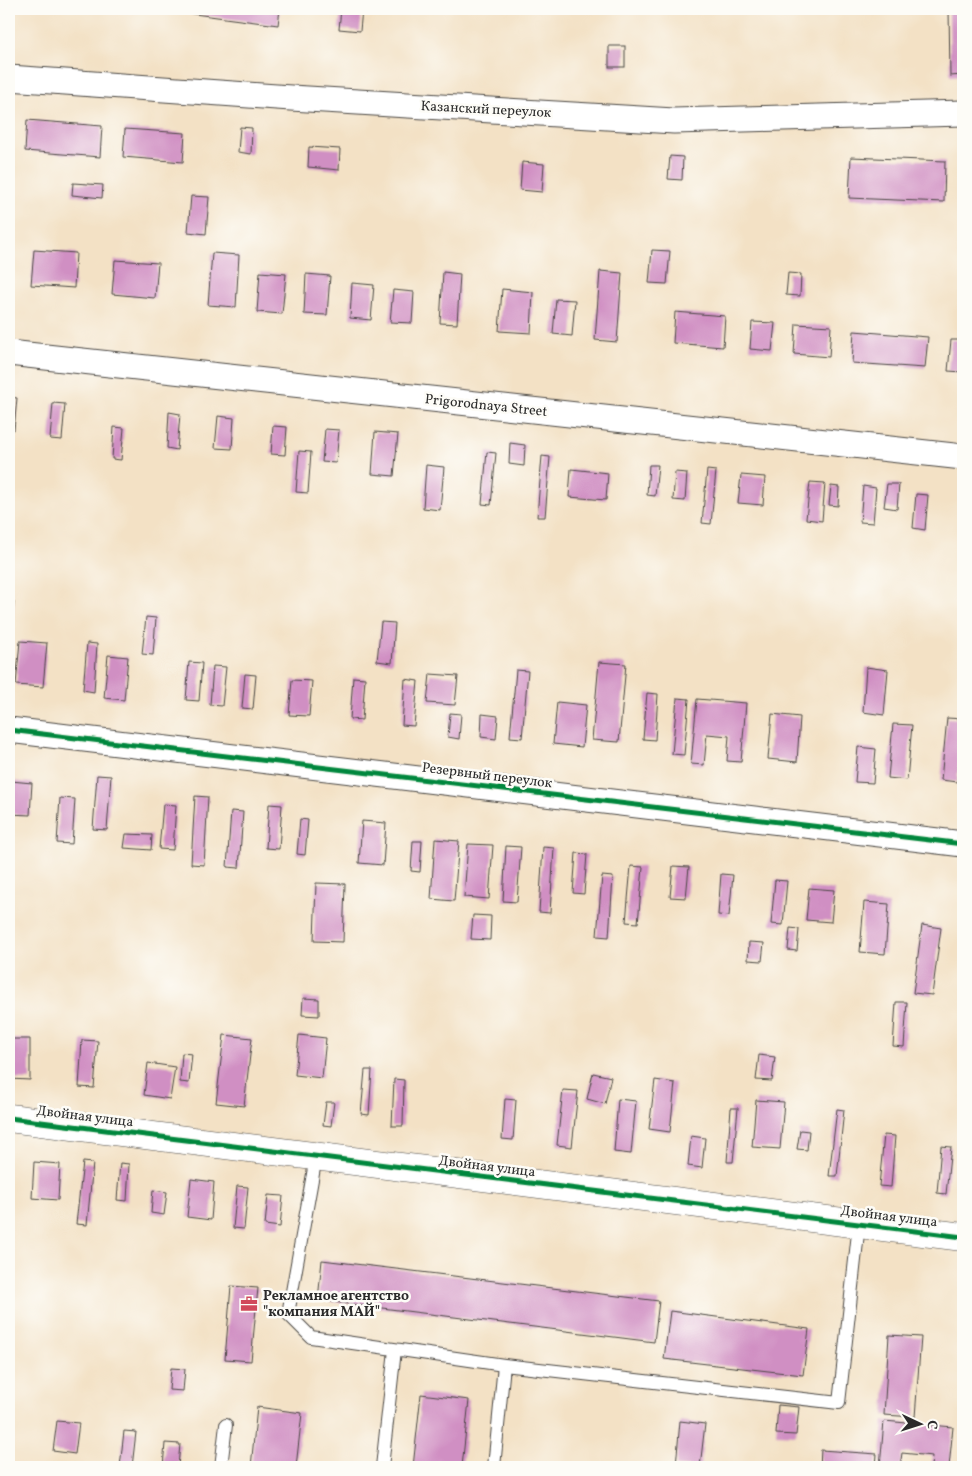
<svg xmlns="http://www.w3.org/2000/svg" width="972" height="1476" viewBox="0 0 972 1476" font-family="Vollkorn,serif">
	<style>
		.building { fill: #d08fc3 }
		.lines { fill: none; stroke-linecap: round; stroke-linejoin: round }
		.lane-casing { stroke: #494642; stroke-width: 14 }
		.street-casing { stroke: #494642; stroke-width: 27 }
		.secondary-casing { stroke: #494642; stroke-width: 29 }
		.lane { stroke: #fff; stroke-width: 12 }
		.street { stroke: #fff; stroke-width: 25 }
		.secondary { stroke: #fff; stroke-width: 28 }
		.cycleway-casing { stroke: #fdfcf7; stroke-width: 8 }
		.cycleway { stroke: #00873e; stroke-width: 5 }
		.labels { text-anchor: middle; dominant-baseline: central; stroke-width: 5; stroke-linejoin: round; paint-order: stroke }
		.street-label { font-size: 14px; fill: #2b2b2b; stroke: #fdfcf7 }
		.poi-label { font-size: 14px; font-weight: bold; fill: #2b2b2b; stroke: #fdfcf7; text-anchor: start }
	</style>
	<rect width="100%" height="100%" fill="#fdfcf7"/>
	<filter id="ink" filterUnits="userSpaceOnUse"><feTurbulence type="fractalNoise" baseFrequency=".02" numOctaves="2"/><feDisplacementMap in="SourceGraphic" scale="10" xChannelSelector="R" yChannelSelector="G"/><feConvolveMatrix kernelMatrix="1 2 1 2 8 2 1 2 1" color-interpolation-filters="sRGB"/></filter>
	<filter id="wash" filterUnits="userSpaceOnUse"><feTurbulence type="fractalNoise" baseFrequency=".0096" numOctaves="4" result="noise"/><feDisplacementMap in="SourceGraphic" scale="20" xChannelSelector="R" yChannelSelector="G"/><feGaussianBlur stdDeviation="1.12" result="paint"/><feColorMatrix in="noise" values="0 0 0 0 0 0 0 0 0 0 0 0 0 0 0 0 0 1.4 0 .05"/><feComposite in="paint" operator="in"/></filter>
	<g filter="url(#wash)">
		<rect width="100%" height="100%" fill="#f3e1c5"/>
		<g id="blocks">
			<g class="building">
				<path d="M156 9H280L278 25Z"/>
				<path d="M341 9H362L360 31 339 29Z"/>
				<path d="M949 9H963V75L950 76Z"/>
				<rect x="609" y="46" width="16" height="21"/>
				<path d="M27 120 102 126 100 157 25 151Z"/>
				<path d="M240 127 252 128 251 154 238 152Z"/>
				<path d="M125 129 185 133 183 162 123 157Z"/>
				<path d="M309 147 340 149 339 170 308 167Z"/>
				<path d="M670 156 683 157 682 180 668 179Z"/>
				<path d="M851 157 945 161 944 202 849 198Z"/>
				<path d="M522 162 544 164 542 192 520 190Z"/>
				<path d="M73 183 103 185 102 198 72 195Z"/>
				<path d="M191 196 209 197 206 234 188 232Z"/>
				<path d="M34 250 76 253 74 288 31 285Z"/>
				<path d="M652 250 670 251 667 284 649 283Z"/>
				<path d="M212 253 239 255 236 307 208 305Z"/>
				<path d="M115 260 158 263 155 298 112 294Z"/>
				<path d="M600 271 622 273 617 342 595 340Z"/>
				<path d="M260 272 286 274 282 314 257 312Z"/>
				<path d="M443 272 460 274 457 324 440 323Z"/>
				<path d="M788 273 801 274 800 296 786 295Z"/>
				<path d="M306 274 330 276 327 315 304 314Z"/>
				<path d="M352 283 374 285 371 320 350 318Z"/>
				<path d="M502 289 533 292 531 333 499 331Z"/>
				<path d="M393 290 414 292 412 323 390 322Z"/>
				<path d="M556 299 575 300 572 336 553 334Z"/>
				<path d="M675 312 725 316 723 347 673 343Z"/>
				<path d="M752 322 775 323 772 351 750 349Z"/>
				<path d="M796 324 831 326 829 357 794 354Z"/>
				<path d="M854 331 928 337 925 368 852 363Z"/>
				<path d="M951 340H963V372L948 371Z"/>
				<path d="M9 397 17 398 14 430H9Z"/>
				<path d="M53 403 65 404 62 440 50 439Z"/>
				<path d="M169 412 180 414 177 450 167 448Z"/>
				<path d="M218 416 234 418 232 449 215 448Z"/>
				<path d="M273 426 287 427 285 455 271 454Z"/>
				<path d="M114 427 124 428 121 460 112 459Z"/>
				<path d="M325 429 339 430 336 463 322 462Z"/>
				<path d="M375 432 398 434 394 476 372 474Z"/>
				<path d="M510 443 525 445 524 466 509 464Z"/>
				<path d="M299 451 311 452 308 493 296 492Z"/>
				<path d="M487 452 496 453 491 505 482 504Z"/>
				<path d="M542 456 550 457 545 517H537Z"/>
				<path d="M426 465 444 467 440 510 423 508Z"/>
				<path d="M649 465H658L655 496 647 495Z"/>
				<path d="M571 469 608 473 606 500 569 497Z"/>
				<path d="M707 470 716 471 711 524 702 523Z"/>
				<path d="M675 472 687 473 685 501 673 500Z"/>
				<path d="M741 475 765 477 763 505 738 503Z"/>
				<path d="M810 482 825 483 822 521 806 519Z"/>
				<path d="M887 484H899L897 509 884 507Z"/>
				<path d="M831 486 839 487 838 506 829 505Z"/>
				<path d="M863 486 876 488 873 523 860 522Z"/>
				<path d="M916 494 928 495 925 530 913 528Z"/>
				<path d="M9 601H14L12 635 9 634Z"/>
				<path d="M146 617 156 618 153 655 142 654Z"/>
				<path d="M381 622 395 623 392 663 377 661Z"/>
				<path d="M20 641 47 643 43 687 16 685Z"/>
				<path d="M87 643 97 644 94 692 83 690Z"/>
				<path d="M108 655 128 657 124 700 104 698Z"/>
				<path d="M189 662 202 663 199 701 186 700Z"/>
				<path d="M599 662 626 664 619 742 592 740Z"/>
				<path d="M213 666 226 667 222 706 210 705Z"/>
				<path d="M866 667 888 670 884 715 863 712Z"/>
				<path d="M516 670 528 671 522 738 510 737Z"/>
				<path d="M245 674 256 675 253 709 242 708Z"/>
				<path d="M430 674 458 676 455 705 427 703Z"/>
				<path d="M353 677 365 678 362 720 350 719Z"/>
				<path d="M405 679 418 681 414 726 402 725Z"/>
				<path d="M292 680 312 681 309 716 289 715Z"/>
				<path d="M647 693 658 694 655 740 643 739Z"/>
				<path d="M677 698 689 699 684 755 672 754Z"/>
				<path d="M697 699 746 703 741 762 727 761 729 736 707 734 704 765 691 764Z"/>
				<path d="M557 702 586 705 582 747 553 744Z"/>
				<path d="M450 713 461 714 459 739 448 737Z"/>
				<path d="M482 714 498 716 496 739 481 737Z"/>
				<path d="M772 714 800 717 797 762 768 759Z"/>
				<path d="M947 718 963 719 957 782 941 780Z"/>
				<path d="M893 724 912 725 907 780 888 778Z"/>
				<path d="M858 747 876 749 873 783 855 782Z"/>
				<path d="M97 775 111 776 107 830 93 829Z"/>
				<path d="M11 781 32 783 30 815 9 814Z"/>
				<path d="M195 796 208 797 204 865 191 864Z"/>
				<path d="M60 798 75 799 72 844 57 843Z"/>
				<path d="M163 804 176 805 173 850 159 849Z"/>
				<path d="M269 804 282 805 279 849 266 848Z"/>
				<path d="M231 811 243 812 239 868 227 867Z"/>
				<path d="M300 819 308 820 305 855 297 854Z"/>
				<path d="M362 821 386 823 383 865 359 863Z"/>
				<path d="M126 834 152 835 151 850 124 848Z"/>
				<path d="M435 839 459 841 454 901 431 899Z"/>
				<path d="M413 841H422L420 872 411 871Z"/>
				<path d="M468 844 493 845 489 899 464 897Z"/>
				<path d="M506 846 521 847 517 902 503 901Z"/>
				<path d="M543 847 554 848 550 913 539 912Z"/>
				<path d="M576 853 587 854 584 894 573 893Z"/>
				<path d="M631 866 643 867 638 923 626 922Z"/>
				<path d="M673 866 689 867 686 898 670 897Z"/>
				<path d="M721 874 733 875 729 916 718 915Z"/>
				<path d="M602 876 613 877 609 937 597 936Z"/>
				<path d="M775 880 787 881 783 925 771 924Z"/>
				<path d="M316 883 345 884 343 942 314 941Z"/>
				<path d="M809 888 834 890 831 922 806 920Z"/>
				<path d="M864 902 889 904 885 954 860 952Z"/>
				<path d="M473 915 491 916 490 940 471 939Z"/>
				<path d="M922 925 941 928 932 995 913 993Z"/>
				<path d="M790 928 799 929 797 951 788 950Z"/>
				<path d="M749 942 764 943 762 961 748 960Z"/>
				<path d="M303 998 319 999V1016L302 1015Z"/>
				<path d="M896 1002H907L904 1047 893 1046Z"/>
				<path d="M224 1035 252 1038 244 1106 216 1103Z"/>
				<path d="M299 1035 326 1038 322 1078 295 1075Z"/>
				<path d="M9 1039H30V1080L9 1079Z"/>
				<path d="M82 1040 98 1041 94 1088 79 1087Z"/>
				<path d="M182 1053 192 1054 189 1083 180 1082Z"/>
				<path d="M759 1055 775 1057 772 1081 756 1080Z"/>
				<path d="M148 1063 175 1067 170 1099 144 1095Z"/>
				<path d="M365 1070H372L369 1115 361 1114Z"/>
				<path d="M593 1073 611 1077 605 1104 587 1099Z"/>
				<path d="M394 1079 404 1080 403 1126H392Z"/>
				<path d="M655 1080 675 1083 670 1132 649 1129Z"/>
				<path d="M563 1090 578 1091 572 1147 557 1145Z"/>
				<path d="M505 1099 516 1100 513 1140 502 1139Z"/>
				<path d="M618 1099 636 1101 631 1154 614 1152Z"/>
				<path d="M756 1100 784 1102 780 1149 752 1147Z"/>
				<path d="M326 1102H334L331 1126 323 1125Z"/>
				<path d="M731 1108H738L733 1162H727Z"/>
				<path d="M837 1109 844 1110 837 1176H829Z"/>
				<path d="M800 1130 809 1131 807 1150 797 1149Z"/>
				<path d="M884 1135 895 1136 891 1187 879 1186Z"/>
				<path d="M691 1136 705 1138 702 1168 688 1166Z"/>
				<path d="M941 1146 951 1147 946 1194 937 1193Z"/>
				<path d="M34 1162 60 1164 58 1200 32 1198Z"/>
				<path d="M83 1162 93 1163 87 1225 76 1224Z"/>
				<path d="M120 1163 129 1164 127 1201 117 1200Z"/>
				<path d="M191 1179 214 1182 211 1220 187 1217Z"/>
				<path d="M237 1186 248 1187 244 1229 233 1228Z"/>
				<path d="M153 1190 167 1192 164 1215 151 1213Z"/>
				<path d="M268 1195 283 1196 280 1227 265 1225Z"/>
				<path d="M322 1260 659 1301 654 1342 318 1300Z"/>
				<path d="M231 1286 258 1288 251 1361 225 1359Z"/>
				<path d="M670 1311 809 1329 803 1375 664 1359Z"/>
				<path d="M889 1335 921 1337 915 1417 884 1415Z"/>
				<path d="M171 1368 185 1369 183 1391 169 1390Z"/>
				<path d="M421 1394 469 1400 462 1467H413Z"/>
				<path d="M778 1405 799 1407 796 1435 776 1434Z"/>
				<path d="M257 1407 302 1413 296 1467H251Z"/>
				<path d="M57 1421 79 1423 75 1454 53 1451Z"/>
				<path d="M680 1421 705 1424 700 1467 676 1466Z"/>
				<path d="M884 1421 953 1427 949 1467H931L932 1456 902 1453 900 1467H880Z"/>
				<path d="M124 1431 136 1432 132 1467H120Z"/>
				<path d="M165 1443 180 1444 178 1467H163Z"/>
				<path d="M821 1450 877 1454 876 1467H820Z"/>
			</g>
		</g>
	</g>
	<g filter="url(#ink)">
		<use href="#blocks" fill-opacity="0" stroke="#494642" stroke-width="1"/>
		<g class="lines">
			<g class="lane-casing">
				<g id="lane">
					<path d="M316 1157 288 1314 311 1337 504 1365 839 1403 859 1224"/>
					<path d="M221 1467 226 1425"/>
					<path d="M382 1467 395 1350"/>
					<path d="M494 1467 504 1365"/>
				</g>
			</g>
			<g class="street-casing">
				<g id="street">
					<path d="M9 78 291 98 674 121 963 113"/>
					<path d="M9 353 963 457"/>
					<path d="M9 730 963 844"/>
				</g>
			</g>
			<g class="secondary-casing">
				<path id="secondary" d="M9 1118 963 1237"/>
			</g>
			<use href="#lane" class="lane"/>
			<use href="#street" class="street"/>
			<use href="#secondary" class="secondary"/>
			<g class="cycleway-casing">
				<g id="cycleway">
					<path d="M9 730 963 844"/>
					<path d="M9 1118 963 1237"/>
				</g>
			</g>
			<use href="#cycleway" class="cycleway"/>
		</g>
	</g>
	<defs>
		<g id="office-bare" transform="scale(1.35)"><path d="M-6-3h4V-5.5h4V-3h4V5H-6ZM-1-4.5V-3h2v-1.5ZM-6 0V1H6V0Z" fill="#d1495b" stroke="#fdfcf7" stroke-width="2.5" paint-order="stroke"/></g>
	</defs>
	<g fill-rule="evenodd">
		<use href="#office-bare" x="249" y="1304"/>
	</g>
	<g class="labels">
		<g class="street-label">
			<text transform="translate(486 110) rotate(3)">Казанский переулок</text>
			<text transform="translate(486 406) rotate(6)">Prigorodnaya Street</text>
			<text transform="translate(487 776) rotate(7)">Резервный переулок</text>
			<text transform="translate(85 1117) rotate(7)">Двойная улица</text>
			<text transform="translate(487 1167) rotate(7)">Двойная улица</text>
			<text transform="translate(889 1217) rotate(7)">Двойная улица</text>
		</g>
		<g class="poi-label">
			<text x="263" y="1296">Рекламное агентство<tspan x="263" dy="16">"компания МАЙ"</tspan></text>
		</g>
	</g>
	<rect width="972" height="1476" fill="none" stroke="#fdfcf7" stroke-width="30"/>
	<g transform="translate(920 1424) rotate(94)" stroke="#fdfcf7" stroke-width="4" paint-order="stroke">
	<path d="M0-4L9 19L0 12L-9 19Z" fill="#2b2b2b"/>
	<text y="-8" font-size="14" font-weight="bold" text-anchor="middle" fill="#2b2b2b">С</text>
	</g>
</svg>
